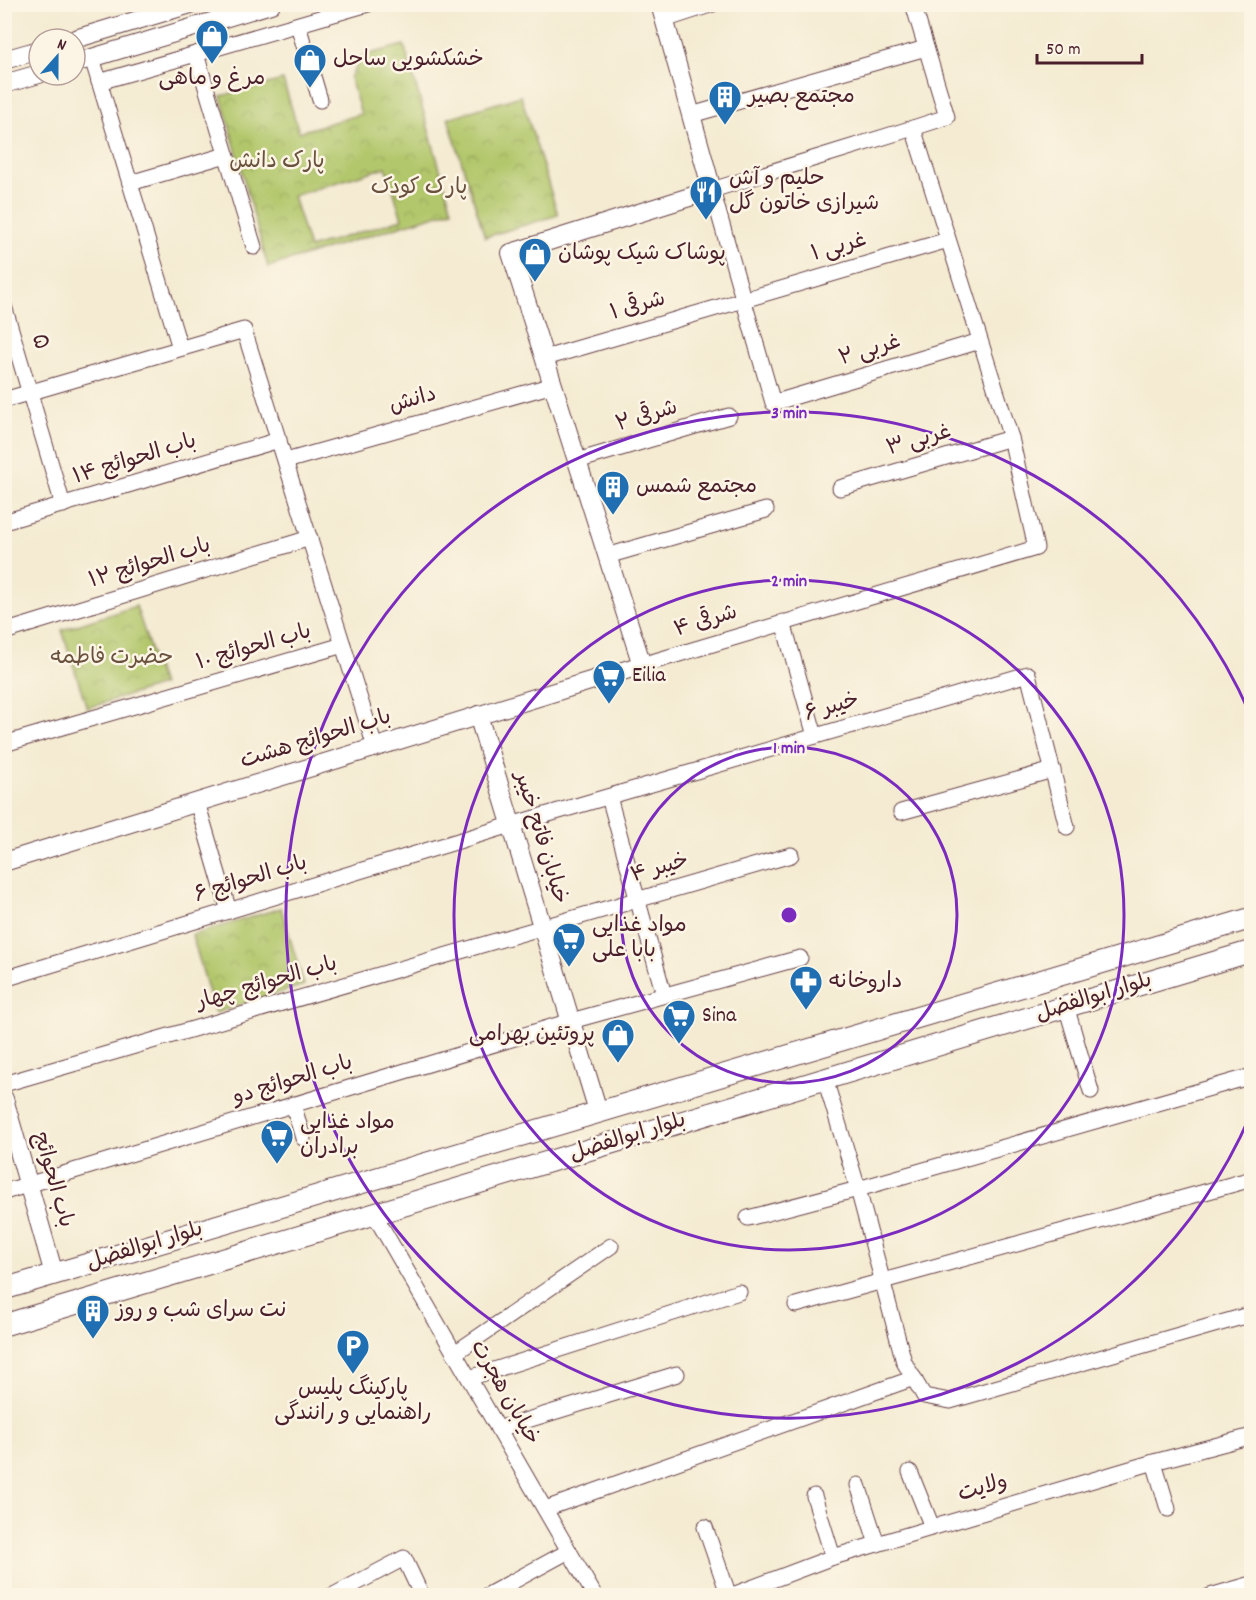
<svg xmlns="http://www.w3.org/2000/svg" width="1256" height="1600" viewBox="0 0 1256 1600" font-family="Dekko,'Playpen Sans Arabic',sans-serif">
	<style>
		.park { fill: url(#park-crowns); stroke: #7e734c; stroke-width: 1.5; fill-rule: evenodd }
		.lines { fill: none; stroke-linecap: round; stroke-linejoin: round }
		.minor-casing { stroke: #643e44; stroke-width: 17 }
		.tertiary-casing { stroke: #643e44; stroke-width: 20 }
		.secondary-casing { stroke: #643e44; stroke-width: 23 }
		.minor { stroke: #fff; stroke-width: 15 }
		.tertiary { stroke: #fff; stroke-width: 18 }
		.secondary { stroke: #fff; stroke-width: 21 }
		.ring { fill: none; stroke: #7b2cbf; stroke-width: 3 }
		.labels { text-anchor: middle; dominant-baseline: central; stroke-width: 5; stroke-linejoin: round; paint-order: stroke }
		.poi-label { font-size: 22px; fill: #4a1f2b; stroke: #fcf5e5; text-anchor: start }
		.park-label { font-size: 22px; fill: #69513e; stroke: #fcf5e5 }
		.street-label { font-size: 22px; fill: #4a1f2b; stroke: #fcf5e5 }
		.centre { fill: #7b2cbf; stroke: #fcf5e5; stroke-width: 3 }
		.ring-label { font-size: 18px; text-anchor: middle; font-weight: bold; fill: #7b2cbf; stroke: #fcf5e5; stroke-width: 5; stroke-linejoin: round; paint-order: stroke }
	</style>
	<defs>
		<pattern id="park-crowns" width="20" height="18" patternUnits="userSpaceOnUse" patternTransform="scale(1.5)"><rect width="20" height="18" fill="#b2c76c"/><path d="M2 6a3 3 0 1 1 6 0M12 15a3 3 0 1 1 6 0" fill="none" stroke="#9baa5e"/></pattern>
	</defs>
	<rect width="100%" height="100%" fill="#fcf5e5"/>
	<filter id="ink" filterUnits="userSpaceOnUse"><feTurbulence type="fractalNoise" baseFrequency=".0167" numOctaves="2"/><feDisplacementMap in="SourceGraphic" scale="12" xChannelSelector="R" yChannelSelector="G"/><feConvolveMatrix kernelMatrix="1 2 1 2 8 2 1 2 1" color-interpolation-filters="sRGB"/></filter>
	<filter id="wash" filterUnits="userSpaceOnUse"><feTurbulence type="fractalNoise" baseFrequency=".008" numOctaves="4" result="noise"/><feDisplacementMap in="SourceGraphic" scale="24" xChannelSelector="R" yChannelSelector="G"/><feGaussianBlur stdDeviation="1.35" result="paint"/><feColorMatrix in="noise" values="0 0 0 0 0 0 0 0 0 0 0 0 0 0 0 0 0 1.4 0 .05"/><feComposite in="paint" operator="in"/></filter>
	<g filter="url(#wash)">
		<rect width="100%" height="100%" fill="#f4ebd2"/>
		<g class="park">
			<path d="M404 45 452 210 268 267 221 96 283 80 299 132 361 114 350 78 362 56ZM386 167 402 219 309 248 293 196Z"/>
			<path d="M521 96 558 215 485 237 448 118Z"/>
			<path d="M136 606 162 685 87 708 62 630Z"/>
			<path d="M281 908 304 985 215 1013 192 935Z"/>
		</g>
	</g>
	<g filter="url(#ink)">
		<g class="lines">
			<g class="minor-casing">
				<g id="minor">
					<path d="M913 4 947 117 913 128"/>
					<path d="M664 20 713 4"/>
					<path d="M298 25 320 100"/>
					<path d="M196 54 254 247"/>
					<path d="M92 58 180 348"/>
					<path d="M99 82 368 4"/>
					<path d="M691 115 926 48"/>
					<path d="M130 183 226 155"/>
					<path d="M4 306 63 505"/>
					<path d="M545 358 948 240"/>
					<path d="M4 400 244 330 375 747"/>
					<path d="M286 461 553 385"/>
					<path d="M577 461 729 416"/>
					<path d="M840 488 1011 438"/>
					<path d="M4 522 279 440"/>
					<path d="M607 556 766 510"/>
					<path d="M783 622 815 736"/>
					<path d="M4 632 310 538"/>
					<path d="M642 665 1036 548 1011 438 913 128 712 190 773 403 980 341"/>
					<path d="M4 744 343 645"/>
					<path d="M609 797 664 995"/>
					<path d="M197 802 229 911"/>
					<path d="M901 812 1053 770"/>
					<path d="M4 979 511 825 1028 674 1067 827"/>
					<path d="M1066 1006 1091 1091"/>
					<path d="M825 1079 858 1189 904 1362 924 1396 950 1401 1252 1314"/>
					<path d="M4 1084 791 855"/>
					<path d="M293 1104 303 1138"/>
					<path d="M4 1192 571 1021 800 958"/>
					<path d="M374 1214 595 1596"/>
					<path d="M748 1218 858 1189 1252 1076"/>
					<path d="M796 1305 1252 1179"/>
					<path d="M455 1353 611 1246"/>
					<path d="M469 1378 739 1292"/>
					<path d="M498 1429 677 1374"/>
					<path d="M1154 1462 1168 1509"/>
					<path d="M910 1472 932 1527"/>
					<path d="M858 1485 877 1544"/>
					<path d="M814 1496 833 1557"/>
					<path d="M545 1509 914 1378"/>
					<path d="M705 1527 729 1596"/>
					<path d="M332 1596 404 1558 422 1596"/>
					<path d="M486 1596 569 1551"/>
					<path d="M730 1596 833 1557 1154 1462 1252 1436"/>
					<path d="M1210 1596 1252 1584"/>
				</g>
			</g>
			<g class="tertiary-casing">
				<g id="tertiary">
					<path d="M75 39 191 4"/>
					<path d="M4 60 39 50"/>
					<path d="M75 63 271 4"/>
					<path d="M4 84 39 74"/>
					<path d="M478 715 598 1111"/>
					<path d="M4 862 642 665 511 253 712 190 660 4"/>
					<path d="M4 1099 54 1274"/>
				</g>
			</g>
			<g class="secondary-casing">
				<g id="secondary">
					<path d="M4 1289 1252 918"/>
					<path d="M4 1325 1252 951"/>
				</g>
			</g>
			<use href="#minor" class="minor"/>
			<use href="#tertiary" class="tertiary"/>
			<use href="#secondary" class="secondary"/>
		</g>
	</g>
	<g class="ring">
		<circle cx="789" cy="915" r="168"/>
		<circle cx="789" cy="915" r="335"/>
		<path d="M1250 1116A503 503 0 1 1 1250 714"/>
	</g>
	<defs>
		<g id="shop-pin" transform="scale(1.725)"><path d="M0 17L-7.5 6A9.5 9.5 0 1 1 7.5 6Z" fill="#1f6fb2" stroke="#fcf5e5"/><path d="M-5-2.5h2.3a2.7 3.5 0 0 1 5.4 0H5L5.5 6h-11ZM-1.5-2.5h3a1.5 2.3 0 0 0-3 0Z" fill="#fff"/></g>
		<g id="building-pin" transform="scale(1.725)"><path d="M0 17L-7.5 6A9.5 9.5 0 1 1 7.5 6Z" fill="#1f6fb2" stroke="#fcf5e5"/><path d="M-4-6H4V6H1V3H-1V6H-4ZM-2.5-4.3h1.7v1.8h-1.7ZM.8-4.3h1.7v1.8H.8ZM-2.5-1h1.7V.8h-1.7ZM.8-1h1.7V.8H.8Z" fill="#fff"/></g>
		<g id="restaurant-pin" transform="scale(1.725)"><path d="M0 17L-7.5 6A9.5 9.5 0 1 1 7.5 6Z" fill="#1f6fb2" stroke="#fcf5e5"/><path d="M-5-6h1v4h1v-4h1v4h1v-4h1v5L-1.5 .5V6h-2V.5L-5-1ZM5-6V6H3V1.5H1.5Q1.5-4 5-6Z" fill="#fff"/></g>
		<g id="supermarket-pin" transform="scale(1.725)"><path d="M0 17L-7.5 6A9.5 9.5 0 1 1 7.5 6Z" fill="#1f6fb2" stroke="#fcf5e5"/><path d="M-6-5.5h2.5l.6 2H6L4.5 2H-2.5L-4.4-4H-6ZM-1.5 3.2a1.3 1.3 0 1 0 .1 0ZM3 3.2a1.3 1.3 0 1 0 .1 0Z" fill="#fff"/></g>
		<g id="pharmacy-pin" transform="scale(1.725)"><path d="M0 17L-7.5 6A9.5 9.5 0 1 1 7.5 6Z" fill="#1f6fb2" stroke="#fcf5e5"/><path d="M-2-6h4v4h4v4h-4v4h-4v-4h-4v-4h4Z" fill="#fff"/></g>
		<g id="parking-pin" transform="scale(1.725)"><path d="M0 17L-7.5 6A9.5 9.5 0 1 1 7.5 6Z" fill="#1f6fb2" stroke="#fcf5e5"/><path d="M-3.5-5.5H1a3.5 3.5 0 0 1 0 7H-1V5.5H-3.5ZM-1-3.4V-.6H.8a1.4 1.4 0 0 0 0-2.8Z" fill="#fff"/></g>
	</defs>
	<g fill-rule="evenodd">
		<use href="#shop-pin" x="212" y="36"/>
		<use href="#shop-pin" x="310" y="60"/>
		<use href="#building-pin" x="725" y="97"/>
		<use href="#restaurant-pin" x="706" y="192"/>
		<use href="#shop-pin" x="535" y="254"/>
		<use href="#building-pin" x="613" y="487"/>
		<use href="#supermarket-pin" x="609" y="676"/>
		<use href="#supermarket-pin" x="569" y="939"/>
		<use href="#pharmacy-pin" x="806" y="982"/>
		<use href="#supermarket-pin" x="679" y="1016"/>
		<use href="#shop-pin" x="618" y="1035"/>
		<use href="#supermarket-pin" x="277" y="1136"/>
		<use href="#building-pin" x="93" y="1311"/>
		<use href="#parking-pin" x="353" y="1346"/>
	</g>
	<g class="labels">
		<g class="poi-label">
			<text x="333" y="60">خشکشویی ساحل</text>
			<text x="212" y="79" text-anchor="middle">مرغ و ماهی</text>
			<text x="748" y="97">مجتمع بصیر</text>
			<text x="729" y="179">حلیم و آش<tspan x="729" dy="25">شیرازی خاتون گل</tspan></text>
			<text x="558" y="254">پوشاک شیک پوشان</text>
			<text x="636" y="487">مجتمع شمس</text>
			<text x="632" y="676">Eilia</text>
			<text x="592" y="926">مواد غذایی<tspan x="592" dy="25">بابا علی</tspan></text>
			<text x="829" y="982">داروخانه</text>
			<text x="702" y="1016">Sina</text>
			<text x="595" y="1035" text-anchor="end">پروتئین بهرامی</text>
			<text x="300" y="1123">مواد غذایی<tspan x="300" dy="25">برادران</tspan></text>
			<text x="116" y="1311">نت سرای شب و روز</text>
			<text x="353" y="1389" text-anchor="middle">پارکینگ پلیس<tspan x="353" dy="25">راهنمایی و رانندگی</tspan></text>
		</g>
		<g class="park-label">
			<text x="277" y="162">پارک دانش</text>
			<text x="419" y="188">پارک کودک</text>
			<text x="112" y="658">حضرت فاطمه</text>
		</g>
		<g class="street-label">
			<text transform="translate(839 248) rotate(-16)">۱ غربی</text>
			<text transform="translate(638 307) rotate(-16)">۱ شرقی</text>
			<text transform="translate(39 342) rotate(73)">۵</text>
			<text transform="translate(870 351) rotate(-17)">۲ غربی</text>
			<text transform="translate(413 401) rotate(-16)">دانش</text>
			<text transform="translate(647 417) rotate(-17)">۲ شرقی</text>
			<text transform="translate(919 441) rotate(-16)">۳ غربی</text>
			<text transform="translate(135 460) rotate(-17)">باب الحوائج ۱۴</text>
			<text transform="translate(150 564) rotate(-17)">باب الحوائج ۱۲</text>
			<text transform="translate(706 622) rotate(-17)">۴ شرقی</text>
			<text transform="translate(254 648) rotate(-16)">باب الحوائج ۱۰</text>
			<text transform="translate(832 708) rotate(-16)">خیبر ۶</text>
			<text transform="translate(316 740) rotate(-17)">باب الحوائج هشت</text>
			<text transform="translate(540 838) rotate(73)">خیابان فاتح خیبر</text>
			<text transform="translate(660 869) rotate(-16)">خیبر ۴</text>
			<text transform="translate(251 880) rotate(-17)">باب الحوائج ۶</text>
			<text transform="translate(267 984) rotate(-16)">باب الحوائج چهار</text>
			<text transform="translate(1094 998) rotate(-17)">بلوار ابوالفضل</text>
			<text transform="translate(293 1081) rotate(-17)">باب الحوائج دو</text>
			<text transform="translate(628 1138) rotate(-17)">بلوار ابوالفضل</text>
			<text transform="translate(52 1180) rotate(74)">باب الحوائج</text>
			<text transform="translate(145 1247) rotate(-17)">بلوار ابوالفضل</text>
			<text transform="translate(504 1393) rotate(60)">خیابان هجرت</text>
			<text transform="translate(983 1489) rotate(-16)">ولایت</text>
		</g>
	</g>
	<circle cx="789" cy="915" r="9" class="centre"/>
	<g class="ring-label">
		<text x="789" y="418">3 min</text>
		<text x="789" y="586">2 min</text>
		<text x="789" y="753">1 min</text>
	</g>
	<rect width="1256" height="1600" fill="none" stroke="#fcf5e5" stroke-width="24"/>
	<g transform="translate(57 57) rotate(21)"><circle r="28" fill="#fcf5e5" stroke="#b59f9b" stroke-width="1.5"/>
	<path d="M0-4.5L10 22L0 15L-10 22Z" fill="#1f6fb2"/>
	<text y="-9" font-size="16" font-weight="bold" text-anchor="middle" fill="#4a1f2b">N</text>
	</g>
	<path d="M1037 54v9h105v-9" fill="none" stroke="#4a1f2b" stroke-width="3"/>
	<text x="1046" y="54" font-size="18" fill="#4a1f2b" stroke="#fcf5e5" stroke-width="4.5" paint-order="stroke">50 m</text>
</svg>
